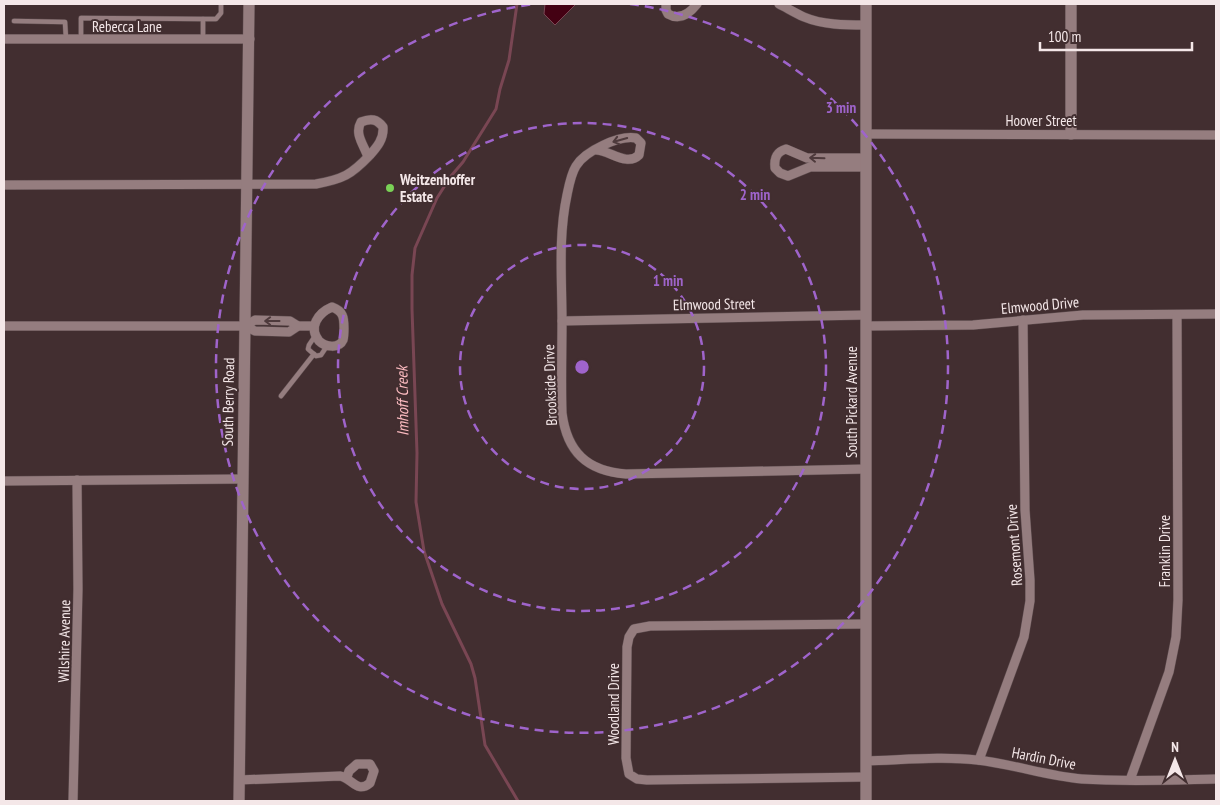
<svg xmlns="http://www.w3.org/2000/svg" width="1220" height="805" viewBox="0 0 1220 805" font-family="'PT Sans Narrow',sans-serif">
	<style>
		.water { fill: #440113; stroke: #794653 }
		.lines { fill: none; stroke-linecap: round; stroke-linejoin: round }
		.stream { stroke: #794653; stroke-width: 3 }
		.service-casing { stroke: #5d4c4e; stroke-width: 5.5 }
		.minor-casing { stroke: #5d4c4e; stroke-width: 10 }
		.tertiary-casing { stroke: #5d4c4e; stroke-width: 12 }
		.service { stroke: #957d7f; stroke-width: 4.5 }
		.minor { stroke: #957d7f; stroke-width: 9 }
		.tertiary { stroke: #957d7f; stroke-width: 11 }
		.oneway { stroke: #4e3a3c }
		.ring { fill: none; stroke: #9f64cb; stroke-width: 2.5; stroke-dasharray: 9 6 }
		.poi-dot { fill: #7ad156; stroke: #422e30; stroke-width: 2 }
		.labels { text-anchor: middle; dominant-baseline: central; stroke-width: 4; stroke-linejoin: round; paint-order: stroke }
		.street-label { font-size: 15px; fill: #f4e7e8; stroke: #422e30 }
		.poi-label { font-size: 15px; font-weight: bold; fill: #f4e7e8; stroke: #422e30; text-anchor: start }
		.water-label { font-size: 16px; font-style: italic; fill: #fcbbc0; stroke: #422e30 }
		.centre { fill: #9f64cb; stroke: #422e30; stroke-width: 2.5 }
		.ring-label { font-size: 15px; text-anchor: middle; font-weight: bold; fill: #9f64cb; stroke: #422e30; stroke-width: 4; stroke-linejoin: round; paint-order: stroke }
	</style>
	<rect width="100%" height="100%" fill="#422e30"/>
	<path class="water" d="M545 4H576L555 25 544 14Z"/>
	<g class="lines">
		<path class="stream" d="M517 4 509 60 500 89 496 109 463 162 451 176 437 198 415 248 412 275V309L417 453 416 502 424 551 442 604 471 664 475 678 485 745 518 801"/>
		<g class="service-casing">
			<g id="service">
				<path d="M14 21 65 22 66 39"/>
				<path d="M81 39V18L203 19"/>
				<path d="M203 39V19H216L221 13V4"/>
				<path d="M315 336 309 345 308 349 316 356 321 355 327 346"/>
				<path d="M281 396 314 354"/>
			</g>
		</g>
		<g class="minor-casing">
			<g id="minor">
				<path d="M666 4V10L668 14C680 21 690 13 697 4"/>
				<path d="M779 4C787 8 795 13 804 17 823 25 845 25 866 25"/>
				<path d="M4 39H250"/>
				<path d="M866 134 1216 135"/>
				<path d="M596 150C609 150 627 167 639 155L641 143 636 138C619 135 585 151 576 166 571 174 569 185 567 195 558 237 562 279 562 321 562 352 561 382 562 413 567 452 587 471 626 474L866 469"/>
				<path d="M866 167H810L788 176 780 173 775 168C774 159 776 152 786 149L807 158H866"/>
				<path d="M4 185 316 184C343 179 351 175 370 155 377 147 384 139 383 127 377 119 371 118 361 122 354 134 364 145 368 157"/>
				<path d="M332 307C343 311 344 317 344 328 344 332 344 337 343 340 339 349 325 347 319 341 308 327 318 313 332 307Z"/>
				<path d="M562 321 866 315"/>
				<path d="M4 326H245L255 331 289 332 298 326H314"/>
				<path d="M245 326 255 320 290 321 298 326"/>
				<path d="M866 326 973 325 1083 315 1216 314"/>
				<path d="M4 481 242 479"/>
				<path d="M866 624 650 626 634 629 629 637 627 647 626 758 629 774 637 779 647 780 866 777"/>
				<path d="M979 760 1024 637 1030 601V580L1025 510 1023 320"/>
				<path d="M866 761C903 760 941 756 977 760 1013 764 1047 776 1082 779 1127 782 1172 780 1216 779"/>
				<path d="M239 780 340 776C352 778 357 794 370 783L374 771 370 764H357L349 771 347 777"/>
				<path d="M1130 780 1169 672 1176 637 1178 600 1177 315"/>
				<path d="M73 801 78 589 77 480"/>
			</g>
		</g>
		<g class="tertiary-casing">
			<g id="tertiary">
				<path d="M1071 4V134"/>
				<path d="M239 801 249 4"/>
				<path d="M866 801V4"/>
			</g>
		</g>
		<use href="#service" class="service"/>
		<use href="#minor" class="minor"/>
		<use href="#tertiary" class="tertiary"/>
	</g>
	<defs><path id="oneway-shaft" d="M-6 0H5M1.5-3L5.5 0L1.5 3" fill="none" stroke-width="1.6" stroke-linecap="round" stroke-linejoin="round" transform="scale(1.25)"/></defs>
	<g class="oneway">
		<use href="#oneway-shaft" transform="translate(620 140) rotate(164)"/>
		<use href="#oneway-shaft" transform="translate(817 158) rotate(-178)"/>
		<use href="#oneway-shaft" transform="translate(272 321) rotate(-180)"/>
	</g>
	<g class="ring">
		<circle cx="582" cy="367" r="122"/>
		<circle cx="582" cy="367" r="244"/>
		<path d="M630 4A366 366 0 1 1 534 4"/>
	</g>
	<circle class="poi-dot" cx="390" cy="188" r="5"/>
	<g class="labels">
		<g class="street-label">
			<text x="127" y="26">Rebecca Lane</text>
			<text x="1041" y="120">Hoover Street</text>
			<text transform="translate(714 304) rotate(-1)">Elmwood Street</text>
			<text transform="translate(1040 305) rotate(-5)">Elmwood Drive</text>
			<text transform="translate(550 385) rotate(-92)">Brookside Drive</text>
			<text transform="translate(228 402) rotate(-89)">South Berry Road</text>
			<text transform="translate(851 402) rotate(-90)">South Pickard Avenue</text>
			<text transform="translate(1014 545) rotate(-94)">Rosemont Drive</text>
			<text transform="translate(1164 551) rotate(-90)">Franklin Drive</text>
			<text transform="translate(64 641) rotate(-89)">Wilshire Avenue</text>
			<text transform="translate(613 704) rotate(-90)">Woodland Drive</text>
			<text transform="translate(1044 758) rotate(11)">Hardin Drive</text>
		</g>
		<g class="poi-label">
			<text x="400" y="179">Weitzenhoffer<tspan x="400" dy="17">Estate</tspan></text>
		</g>
		<g class="water-label">
			<text transform="translate(402 401) rotate(-91)">Imhoff Creek</text>
		</g>
	</g>
	<circle cx="582" cy="367" r="8" class="centre"/>
	<g class="ring-label">
		<text x="841" y="113">3 min</text>
		<text x="755" y="200">2 min</text>
		<text x="668" y="286">1 min</text>
	</g>
	<rect width="1220" height="805" fill="none" stroke="#f4e7e8" stroke-width="10"/>
	<g transform="translate(1175 760)" stroke="#422e30" stroke-width="4" paint-order="stroke">
	<path d="M0-4L9 19L0 12L-9 19Z" fill="#f4e7e8"/>
	<text y="-8" font-size="14" font-weight="bold" text-anchor="middle" fill="#f4e7e8">N</text>
	</g>
	<path d="M1040 42v8h152v-8" fill="none" stroke="#f4e7e8" stroke-width="2.5"/>
	<text x="1048" y="42" font-size="15" fill="#f4e7e8" stroke="#422e30" stroke-width="4" paint-order="stroke">100 m</text>
</svg>
